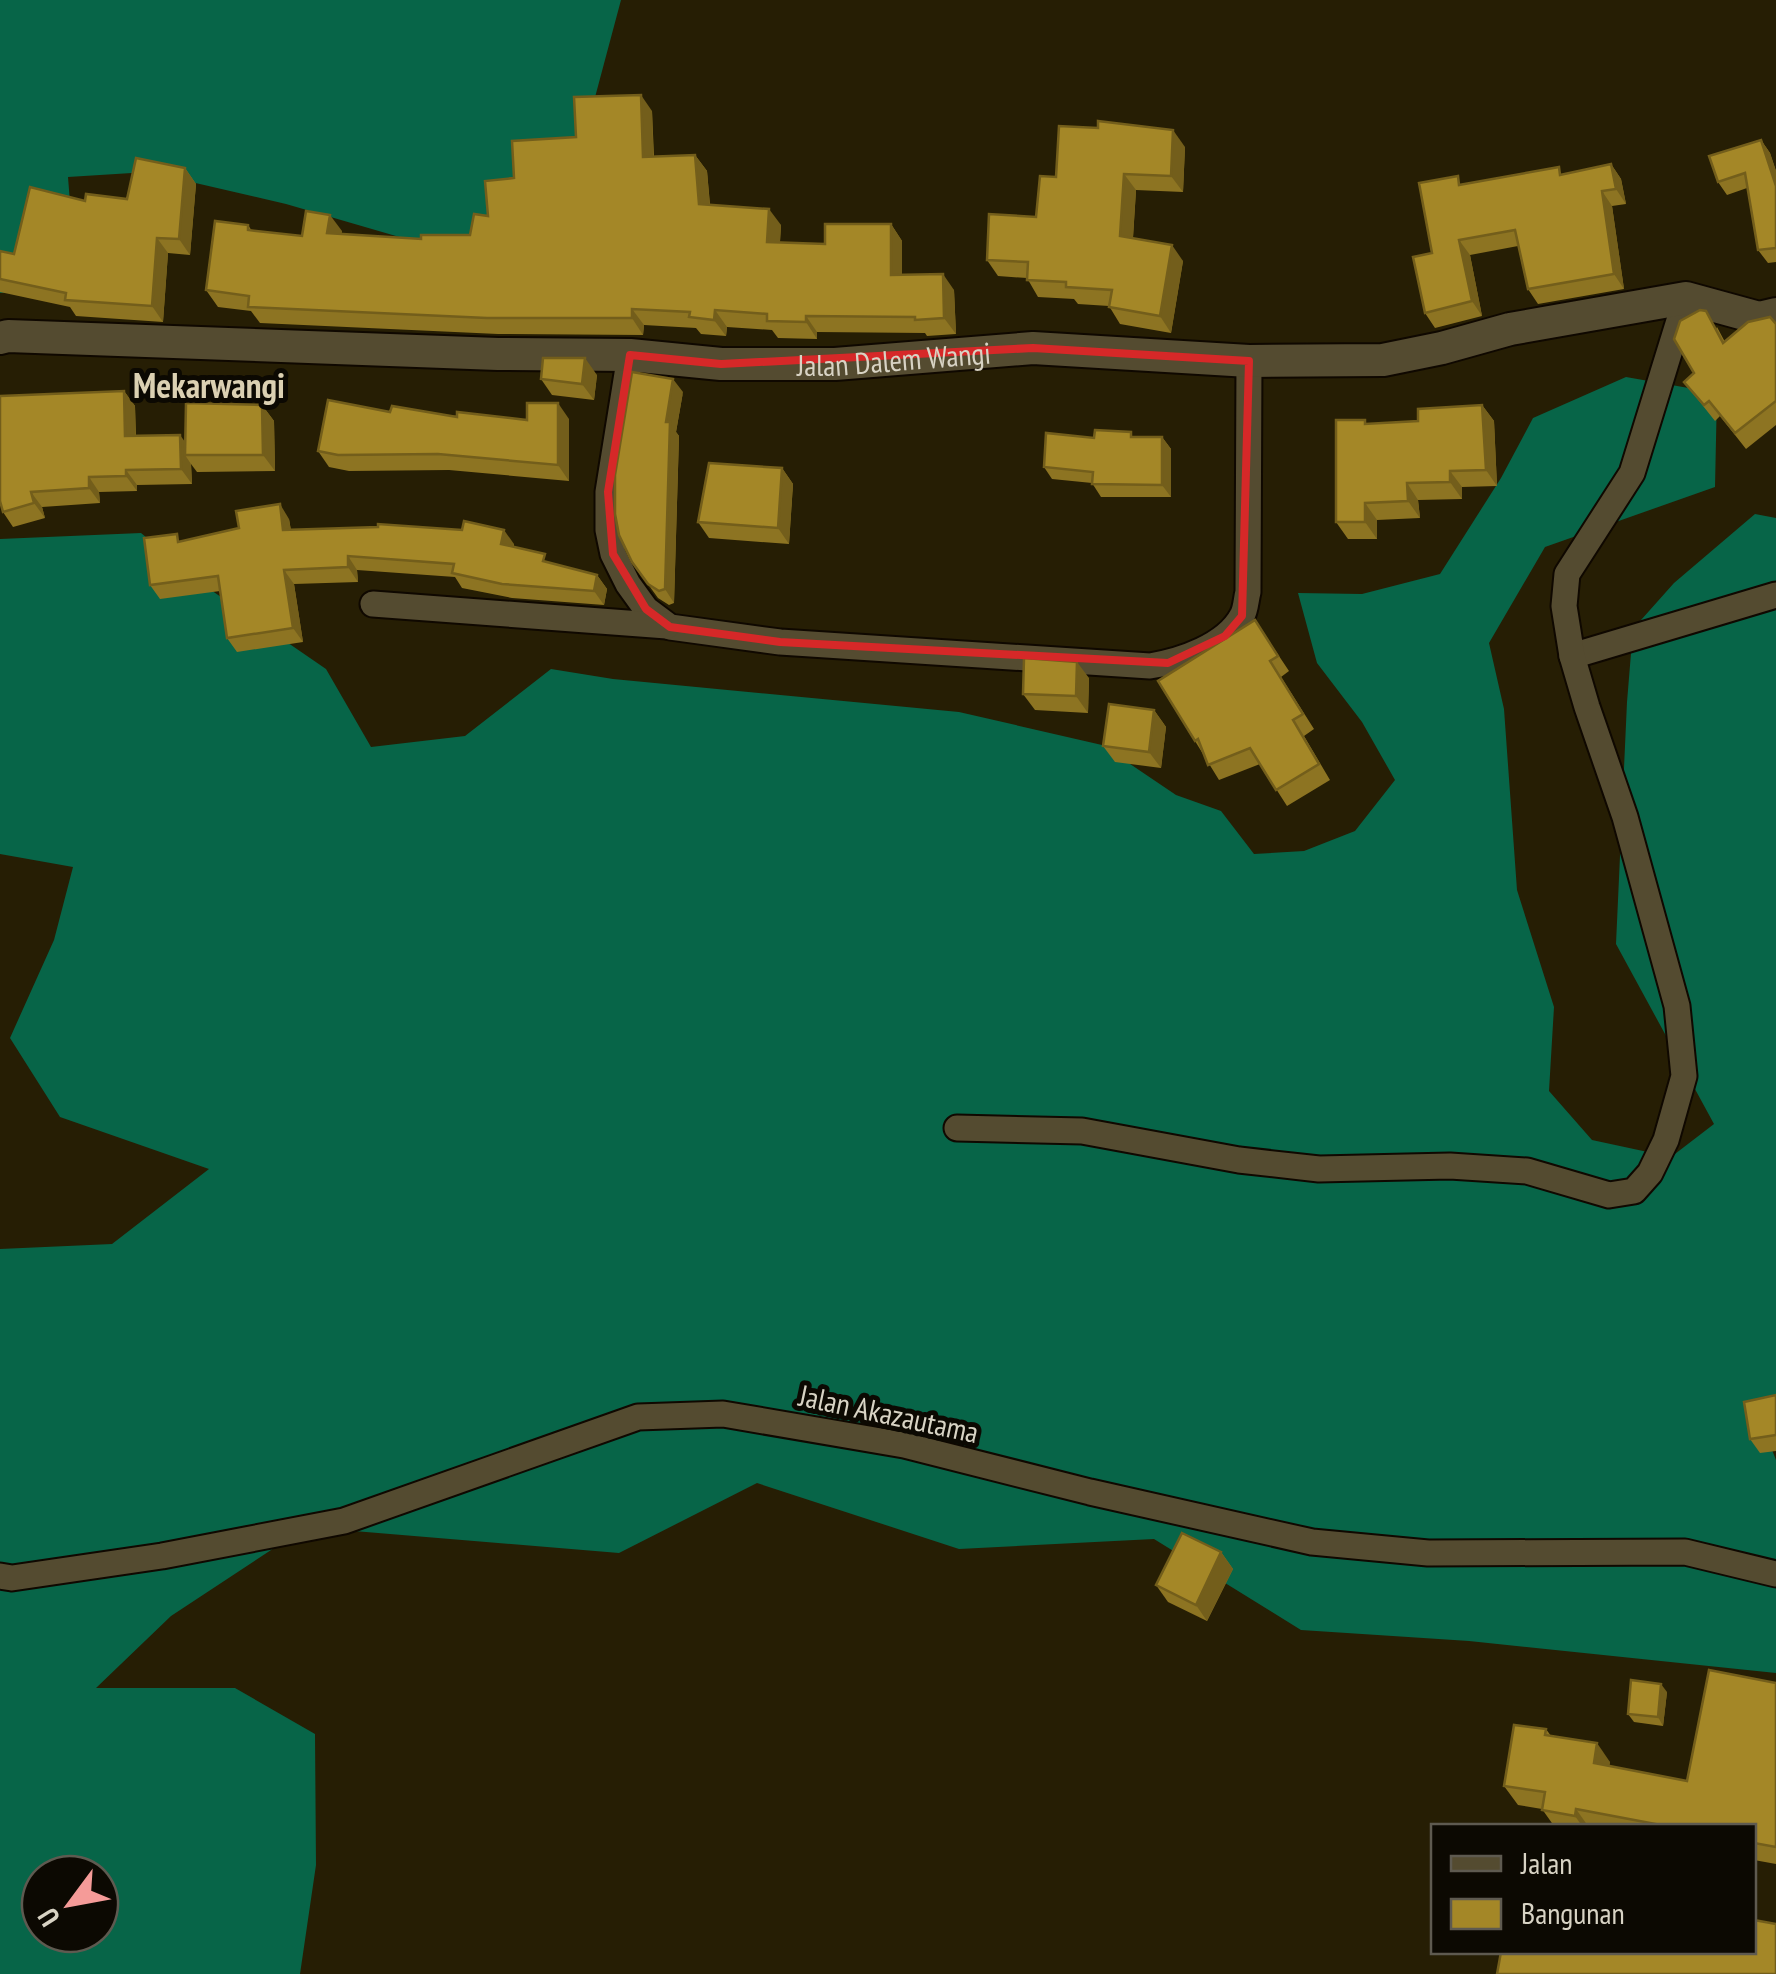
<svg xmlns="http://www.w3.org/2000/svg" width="1776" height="1974" viewBox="0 0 1776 1974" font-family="'PT Sans Narrow',sans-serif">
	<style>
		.forest { fill: #076548; fill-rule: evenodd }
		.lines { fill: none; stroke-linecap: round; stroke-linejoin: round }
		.minor-casing { stroke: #0f0800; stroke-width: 29 }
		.tertiary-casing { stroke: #0f0800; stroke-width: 36 }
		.minor { stroke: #544b30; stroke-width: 25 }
		.tertiary { stroke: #544b30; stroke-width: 32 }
		.wall { fill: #8d7422 }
		.shaded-wall { fill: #735e1b }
		.building { fill: #a48727; stroke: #735e1b; stroke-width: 2.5 }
		.marked { fill: none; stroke: #d62828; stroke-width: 8; stroke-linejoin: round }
		.labels { text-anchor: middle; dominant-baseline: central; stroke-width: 10; stroke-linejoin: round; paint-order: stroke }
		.street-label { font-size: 30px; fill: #d8d3c4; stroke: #0c0902 }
		.quarter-label { font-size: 35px; font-weight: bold; fill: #dbd0b2; stroke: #0c0902 }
	</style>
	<rect width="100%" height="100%" fill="#261e04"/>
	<g class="forest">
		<path d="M0 0H621L586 131 468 257 286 204 148 172 68 177 75 266 34 291 0 293Z"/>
		<path d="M1626 377 1717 393 1715 487 1545 547 1489 643 1504 709 1517 890 1554 1007 1549 1091 1592 1140 1671 1157 1714 1124 1616 944 1627 702 1633 629 1674 583 1755 514 1776 518V1400L1756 1409 1776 1460V1673L1469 1641 1301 1630 1154 1539 959 1549 757 1483 619 1553 306 1527 171 1616 96 1688H235L315 1734 316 1865 300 1974H0V1249L112 1244 209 1169 60 1117 10 1038 54 940 73 867 0 854V539L141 533 205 586 326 669 371 747 465 736 551 669 613 679 959 712 1102 745 1176 795 1221 811 1254 854 1304 851 1355 831 1395 780 1362 722 1317 663 1298 593 1362 594 1440 574 1501 478 1533 418ZM40 1874H100V1934H40Z"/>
	</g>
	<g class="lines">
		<g class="minor-casing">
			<g id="minor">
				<path d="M630 355 608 492V530L613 554 628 584 646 609 670 627 780 642 1150 666C1181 661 1226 646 1242 616 1246 609 1246 599 1248 592L1249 361"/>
				<path d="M373 604 667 626"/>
				<path d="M1572 656 1776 595"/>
				<path d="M957 1128 1082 1131 1239 1160 1319 1169 1450 1166 1527 1171 1609 1195 1634 1191 1650 1173 1666 1140 1684 1076 1677 1006 1625 817 1587 707 1572 656 1564 606 1567 574 1632 473 1686 298"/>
				<path d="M0 1576 12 1578 162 1556 344 1521 638 1417 723 1414 904 1445 1090 1492 1312 1542 1428 1553 1685 1552 1776 1574"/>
			</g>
		</g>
		<g class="tertiary-casing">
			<g id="tertiary">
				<path id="s1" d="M0 338 8 336 498 354 630 355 721 364H835L1033 348 1249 361 1383 360 1442 348 1510 329 1686 298 1759 318 1776 314"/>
			</g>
		</g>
		<use href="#minor" class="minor"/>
		<use href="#tertiary" class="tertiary"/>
	</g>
	<g class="wall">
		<path d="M652 111 654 156 695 155 707 171 710 204 781 225 780 242 825 244 891 224 902 241V275L954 290 956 334 927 336 925 333 817 332V339L778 338 772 330 727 327 726 336 701 334 696 328 644 325 643 335 498 334 260 323 251 311 218 307 206 290 248 225 252 231 302 236 342 231 341 234 421 239 470 235 488 216 514 178 576 137Z"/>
		<path d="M1761 140 1770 153 1776 171V262L1768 263 1758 250 1747 188 1727 195 1718 182Z"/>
		<path d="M1185 147 1183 192 1136 190 1133 238 1183 261 1171 333 1120 324 1109 306 1078 304 1074 299 1038 297 1027 278 998 276 987 260 1036 217 1056 177Z"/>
		<path d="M1611 164 1621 179 1626 204 1612 206 1624 289 1538 304 1528 289 1518 246 1470 255 1482 316 1435 328 1425 313 1432 253 1463 184 1564 174Z"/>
		<path d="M185 168 196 184 190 255 168 253 163 322 76 316 70 307 0 292V251L14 254 127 199Z"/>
		<path d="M1776 324V425L1746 449 1720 416 1715 421 1684 382 1694 373 1717 327 1725 342Z"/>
		<path d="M597 375 594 400 552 395 541 379Z"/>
		<path d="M124 391 135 406 136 436 185 442 262 405 274 421 275 471 197 472 191 464 192 484 137 485V491L99 492 100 503 42 507 45 518 13 527 3 512Z"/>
		<path d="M683 392 676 432 679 436 674 603 669 605 658 598 632 562Z"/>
		<path d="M1482 405 1494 421 1497 486 1462 487V499L1418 500 1420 518 1377 520V539H1348L1336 522 1368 424 1418 421Z"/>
		<path d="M390 412 527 420 569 419V481L449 470 349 471 329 467 318 451Z"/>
		<path d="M1162 437 1171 449V497H1101L1092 483 1052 479 1044 467 1094 438Z"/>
		<path d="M782 468 793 484 789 544 709 538 698 522Z"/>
		<path d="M289 519 291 530 514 544V547L552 564 597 575 607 589 604 605 512 598 462 588 455 577 357 570 358 582 294 584 303 642 237 652 227 638 220 591 160 599 150 585 181 541Z"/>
		<path d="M1255 620 1289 671 1281 677 1314 729 1304 736 1330 780 1287 806 1260 764 1219 780 1195 741Z"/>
		<path d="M1089 678 1088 713 1035 710 1023 694Z"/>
		<path d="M1154 710 1166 727 1161 768 1115 762 1103 746Z"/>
		<path d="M1776 1395V1451L1760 1453 1750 1439 1769 1398Z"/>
		<path d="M1221 1552 1233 1569 1207 1621 1168 1602 1156 1585Z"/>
		<path d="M1776 1683V1864L1754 1860V1826H1554L1542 1809 1518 1805 1504 1786 1546 1729 1551 1736 1610 1762 1609 1766 1687 1781Z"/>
		<path d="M1667 1692 1663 1726 1634 1722 1628 1714Z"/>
	</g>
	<g class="shaded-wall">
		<path d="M641 95 652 111 654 173 643 157Z"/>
		<path d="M1173 130 1185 147 1183 192 1171 176Z"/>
		<path d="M1761 140 1770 153 1776 171V186Z"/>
		<path d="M695 155 707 171 711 220 699 204Z"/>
		<path d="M1611 164 1621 179 1626 204 1616 189Z"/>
		<path d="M185 168 196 184 190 255 179 239Z"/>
		<path d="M1124 174 1136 190 1132 252 1120 236Z"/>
		<path d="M1602 191 1612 206 1624 289 1614 274Z"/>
		<path d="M769 209 781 225 779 258 767 242Z"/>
		<path d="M330 215 342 231 339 250 327 233Z"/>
		<path d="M891 224 902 241V292L891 275Z"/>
		<path d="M157 238 168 253 163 322 152 306Z"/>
		<path d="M1459 240 1470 255 1482 316 1472 301Z"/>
		<path d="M1172 245 1183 261 1171 333 1160 316Z"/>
		<path d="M943 274 954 290 956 334 944 318Z"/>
		<path d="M632 309 644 325 643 335 632 318Z"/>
		<path d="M715 310 727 327 726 336 714 320Z"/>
		<path d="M806 316 817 332V339L806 322Z"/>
		<path d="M585 358 597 375 594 400 582 384Z"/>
		<path d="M673 379 683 392 676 432 679 436 674 603 665 589 666 422Z"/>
		<path d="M124 391 135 406 136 451 125 436Z"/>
		<path d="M558 403 569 419V481L558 465Z"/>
		<path d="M262 405 274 421 275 471 263 455Z"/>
		<path d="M1482 405 1494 421 1497 486 1486 470Z"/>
		<path d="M180 435 191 450 185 455 191 464 192 484 181 469Z"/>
		<path d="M1162 437 1171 449V497L1162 485Z"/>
		<path d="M782 468 793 484 789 544 778 528Z"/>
		<path d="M126 470 137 485V491L126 476Z"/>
		<path d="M1450 471 1462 487V499L1450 482Z"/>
		<path d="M89 477 99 492 100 503 89 488Z"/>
		<path d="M1407 483 1418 500 1420 518 1408 501Z"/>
		<path d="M31 492 42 507 45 518 34 503Z"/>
		<path d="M1365 503 1377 520V539L1365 522Z"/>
		<path d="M280 504 289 519 293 545 283 530Z"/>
		<path d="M504 530 514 544 511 559 501 544Z"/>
		<path d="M348 556 357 570 358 582 348 567Z"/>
		<path d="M284 570 294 584 303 642 293 628Z"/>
		<path d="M597 575 607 589 604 605 594 591Z"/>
		<path d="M1077 662 1089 678 1088 713 1076 696Z"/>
		<path d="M1154 710 1166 727 1161 768 1149 752Z"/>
		<path d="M1221 1552 1233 1569 1207 1621 1196 1605Z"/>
		<path d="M1661 1684 1667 1692 1663 1726 1658 1717Z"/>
		<path d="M1597 1743 1610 1762 1607 1782 1594 1763Z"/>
		<path d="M1576 1809 1588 1826H1582L1575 1816Z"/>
	</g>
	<g class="building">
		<path d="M641 95 643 157 695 155 699 204 769 209 767 242 825 244V224H891V275L943 274 944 318 915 320V317L806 316V322L767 321V314L715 310 714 320 689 317 690 312 632 309V318H487L248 307 249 296 206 290 215 221 248 225V230L302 236 306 211 330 215 327 233 421 239V235H470L474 214 488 216 485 181 514 178 512 141 576 137 574 97Z"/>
		<path d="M1098 121 1173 130 1171 176 1124 174 1120 236 1172 245 1160 316 1109 307 1112 290 1066 287V282L1027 280 1028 262 987 260 989 214 1036 217 1040 176 1056 177 1059 126 1098 128Z"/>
		<path d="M1761 140 1776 186V248L1758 250 1745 173 1718 182 1709 156Z"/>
		<path d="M136 158 185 168 179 239 157 238 152 306 65 300 66 293 0 279V251L14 254 30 187 85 201 86 194 127 199Z"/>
		<path d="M1611 164 1616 189 1602 191 1614 274 1528 289 1515 230 1459 240 1472 301 1425 313 1413 257 1432 253 1419 183 1458 176 1459 185 1559 167 1560 175Z"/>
		<path d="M1700 310 1706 311 1723 343 1748 322 1770 317 1776 324V401L1735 433 1709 401 1704 405 1684 382 1694 373 1674 339 1680 321Z"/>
		<path d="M543 358H585L582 384 541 379Z"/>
		<path d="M632 372 673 379 666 422H670L665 589 659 591 648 584 632 562 619 535 615 514V475Z"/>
		<path d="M124 391 125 436 180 435 181 469 126 470V476L89 477V488L31 492 34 503 3 512 0 501V396Z"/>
		<path d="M328 400 390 412 392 406 457 417V412L527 420V403H558V465L438 454 338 455 318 451Z"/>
		<path d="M186 403 262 405 263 455H185Z"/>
		<path d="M1482 405 1486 470 1450 471V482L1407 483 1408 501 1365 503V522H1336V420H1365V424L1418 421V409Z"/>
		<path d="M1095 430 1131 432V437H1162V485L1092 484 1093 472 1044 467 1046 433 1094 438Z"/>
		<path d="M709 463 782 468 778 528 698 522Z"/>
		<path d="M280 504 283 530 378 527V524L462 530 464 521 504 530 501 544 545 554 543 561 597 575 594 591 502 584 452 573 454 564 348 556V567L284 570 293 628 227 638 218 576 150 585 144 538 177 534 178 542 239 528 236 511Z"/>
		<path d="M1255 620 1278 656 1270 661 1303 714 1293 720 1319 764 1276 790 1250 748 1208 765 1198 739 1195 741 1158 681Z"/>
		<path d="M1024 658 1077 662 1076 696 1023 694Z"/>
		<path d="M1109 704 1154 710 1149 752 1103 746Z"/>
		<path d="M1776 1395V1435L1750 1439 1744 1402Z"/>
		<path d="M1182 1533 1221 1552 1196 1605 1156 1585Z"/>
		<path d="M1709 1670 1776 1683V1847L1754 1843V1826H1666L1576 1809 1575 1816 1542 1810 1545 1792 1504 1786 1514 1725 1546 1729 1545 1735 1597 1743 1594 1763 1687 1781Z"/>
		<path d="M1631 1680 1661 1684 1658 1717 1628 1714Z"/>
		<path d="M1754 1920 1776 1924V1974H1497L1501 1952H1754Z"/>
	</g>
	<path class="marked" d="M1033 348 1249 361 1242 616 1225 636 1168 663 780 642 670 627 646 609 613 554 608 492 630 355 721 364Z"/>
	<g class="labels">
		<g class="street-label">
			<text stroke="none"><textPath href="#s1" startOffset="895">Jalan Dalem Wangi</textPath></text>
			<text transform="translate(889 1413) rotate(12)">Jalan Akazautama</text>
		</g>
		<g class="quarter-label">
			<text x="209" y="385">Mekarwangi</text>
		</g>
	</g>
	<rect x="1431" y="1824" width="325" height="130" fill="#0c0902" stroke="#5e5a50" stroke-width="2.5"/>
	<rect x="1451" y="1856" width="50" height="15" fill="#544b30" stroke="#5e5a50" stroke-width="2.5"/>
	<text x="1521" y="1874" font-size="30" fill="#d8d3c4">Jalan</text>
	<rect x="1451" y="1899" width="50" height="30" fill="#a48727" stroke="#5e5a50" stroke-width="2.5"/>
	<text x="1521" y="1924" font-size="30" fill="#d8d3c4">Bangunan</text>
	<g transform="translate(70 1904) rotate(238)"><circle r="48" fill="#0c0902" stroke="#5e5a50" stroke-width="2.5"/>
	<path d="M0-8L18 38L0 25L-18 38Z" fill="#f59b98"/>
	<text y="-15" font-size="28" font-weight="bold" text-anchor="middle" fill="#d8d3c4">U</text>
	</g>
</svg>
